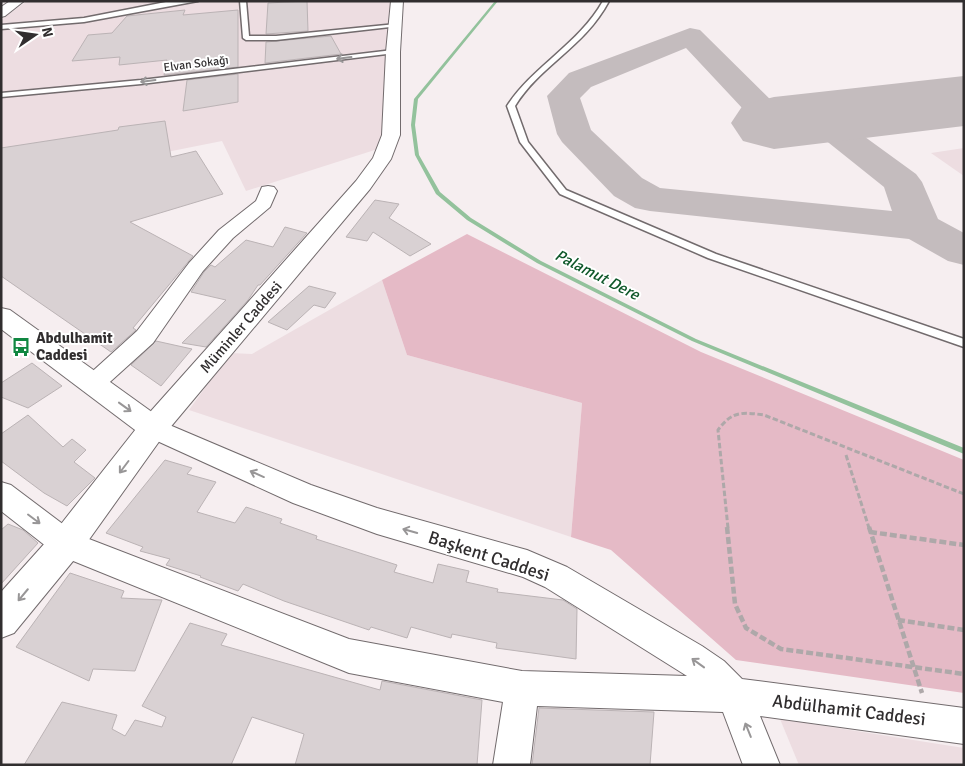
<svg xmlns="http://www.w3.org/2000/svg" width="965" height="766" viewBox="0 0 965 766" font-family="Signika,sans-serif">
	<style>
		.built { fill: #eddde1 }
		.green { fill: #e5bac6 }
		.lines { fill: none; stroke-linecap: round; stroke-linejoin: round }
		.stream { fill: #93c29c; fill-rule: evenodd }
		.taxiway { fill: #c4bcbe; fill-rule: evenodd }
		.runway { fill: #c4bcbe; fill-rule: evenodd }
		.building { fill: #d9d1d3; stroke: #bbb3b5 }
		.service-casing { stroke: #726b6d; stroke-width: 3 }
		.minor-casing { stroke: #726b6d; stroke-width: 2 }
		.tertiary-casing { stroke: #726b6d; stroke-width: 2 }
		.secondary-casing { stroke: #726b6d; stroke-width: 2 }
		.path-far1 { stroke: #aea8a9; stroke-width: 3; stroke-dasharray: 5.5 2.5; stroke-linecap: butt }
		.path { stroke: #aea8a9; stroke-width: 4.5; stroke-dasharray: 7 3; stroke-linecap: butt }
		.service { fill: #fff; fill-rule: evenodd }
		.minor { fill: #fff; fill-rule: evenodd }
		.tertiary { fill: #fff; fill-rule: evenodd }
		.secondary { fill: #fff; fill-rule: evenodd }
		.oneway { stroke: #989697 }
		.labels { text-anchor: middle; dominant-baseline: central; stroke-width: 4; stroke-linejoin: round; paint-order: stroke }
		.far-street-label { font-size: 12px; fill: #312e2f; stroke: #fff }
		.street-label { font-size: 15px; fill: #312e2f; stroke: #fff }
		.poi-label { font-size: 15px; font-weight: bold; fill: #312e2f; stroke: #fff; text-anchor: start }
		.water-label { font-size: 16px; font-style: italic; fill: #0f582a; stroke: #fff }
		.near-street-label { font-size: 18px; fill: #312e2f; stroke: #fff }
	</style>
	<rect width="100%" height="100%" fill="#f6eef0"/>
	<g class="built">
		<path d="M27 1H391L381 148 246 191 222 141 1 185V20Z"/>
		<path d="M964 148V176L931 153Z"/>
		<path d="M382 280 407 355 582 403 571 537 189 410 230 353 252 354Z"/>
		<path d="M780 719 964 748V765H799Z"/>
	</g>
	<path class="green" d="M467 234 701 352 964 460V693L736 660 611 550 571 537 582 403 407 355 382 280Z"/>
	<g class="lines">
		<path class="stream" d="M495 1H498L418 99 415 125 419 155 440 192 471 218 541 261 696 339 964 448V454L692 341 537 263 467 220 436 194 415 155 411 125 414 99Z"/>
		<path class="taxiway" d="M690 28 700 30 782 111 787 118 782 125 770 128 758 125 686 48 591 87 580 98 591 130 642 178 660 188 892 211 884 187 819 135 813 128 819 121 831 117 843 121 916 174 922 182 938 219 964 233V265L948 261 909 239 650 211 635 208 614 196 562 142 557 134 547 96 569 73Z"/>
		<path class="runway" d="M964 76V126L774 149 743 141 731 123 743 105 774 97Z"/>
	</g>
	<g class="building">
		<path d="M307 1 308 31 266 34 268 3Z"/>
		<path d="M185 10 183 15 238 10V67L164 75 167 60 119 65 120 57 72 61 88 35 112 33 127 16Z"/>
		<path d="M331 36 341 54 265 63 266 42Z"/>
		<path d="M238 74V102L183 111 187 80Z"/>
		<path d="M165 121 171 157 196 151 223 194 130 222 193 256 133 328 136 330 111 352 1 276V148L118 130 119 127Z"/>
		<path d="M375 200 399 204 389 218 431 244 410 256 373 232 367 241 346 237Z"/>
		<path d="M285 227 307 233 260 285H258L248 300 206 347 182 343 226 300 191 292 204 272 211 265 215 267 246 240 273 247Z"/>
		<path d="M309 286 336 293 325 308 314 305 287 330 268 322Z"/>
		<path d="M156 341 192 349 161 386 131 365Z"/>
		<path d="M32 363 62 386 28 408 1 397V383Z"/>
		<path d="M28 415 63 447 72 439 86 450 74 462 95 478 67 506 44 493 1 461V434Z"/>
		<path d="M165 460 192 468 187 474 216 482 197 512 235 523 246 507 282 519 280 523 317 536 316 539 397 565 394 572 433 583 438 564 469 571 466 582 498 589 497 592 563 600 577 609 576 659 496 648 497 643 452 634 451 638 411 627 407 638 371 627 369 630 284 601 243 584 238 591 200 577 201 576 166 565 170 559 140 551 143 547 106 533Z"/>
		<path d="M8 524 23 530 38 543 1 584V530Z"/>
		<path d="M70 573 124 591 121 598 162 600 135 671 93 669 89 681 16 647Z"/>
		<path d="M190 623 227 634 221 645 380 690 382 681 482 700 477 765H295L304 734 252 717 231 765H24L62 702 117 715 112 729 125 736 135 720 162 727 166 717 142 706Z"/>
		<path d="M539 708 654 712 650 765H532Z"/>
	</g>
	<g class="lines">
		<g class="service-casing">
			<g id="service">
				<path d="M171 1H198L84 22 1 29V25L84 18Z"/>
				<path d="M240 1H246L249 36H276L396 24 399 26 276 40H246L243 38Z"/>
				<path d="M603 1H609C584 48 540 65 515 106L528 142 566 190 716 254 964 339V347L708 258 560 194 520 142 507 106C533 66 579 44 603 1Z"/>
				<path d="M393 50 395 51V53L141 84 1 97V93L141 80Z"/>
			</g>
		</g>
		<g class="minor-casing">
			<g id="minor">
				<path d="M268 186 274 187 277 191 270 207 233 238 203 271 153 343 101 390 93 393 85 390 81 384 85 378 137 331 189 263 219 230 256 201 262 187Z"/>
				<path d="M153 418 311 485 377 508 527 550 567 567 702 646 724 661 742 679 964 708V744L760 716 780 765H743L723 712 537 706 530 765H493L503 702 349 673 56 554 1 511V482L11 485 76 534 349 639 522 671 687 676 545 587 523 577 377 534 293 503 144 435 140 428 144 421Z"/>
			</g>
		</g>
		<g class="tertiary-casing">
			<path id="tertiary" d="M391 1H403L400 52V135L391 159 370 189 163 436 78 555 14 633 1 638V592L54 533 143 420 356 181 373 158 382 135 386 52Z"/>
		</g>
		<g class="secondary-casing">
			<g id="secondary">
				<path d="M10 1H24L5 16 1 17V7Z"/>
				<path d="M1 308 10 310 163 420 168 428 163 436 153 440 143 436 1 329Z"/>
			</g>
		</g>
		<g class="path-far1">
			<path d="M846 455 869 528"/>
			<path d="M728 528 718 430C732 411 742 412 764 415L964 494"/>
		</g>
		<g class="path">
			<path d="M727 527 735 604 746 628 781 649 964 674"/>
			<path d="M869 527 922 693"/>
			<path d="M870 532 964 545"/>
			<path d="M898 620 964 630"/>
		</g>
		<use href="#service" class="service"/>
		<use href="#minor" class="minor"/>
		<use href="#tertiary" class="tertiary"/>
		<use href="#secondary" class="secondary"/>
	</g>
	<defs><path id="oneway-shaft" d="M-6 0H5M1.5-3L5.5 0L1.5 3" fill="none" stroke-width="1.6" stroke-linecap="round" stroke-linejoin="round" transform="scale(1.25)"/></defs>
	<g class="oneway">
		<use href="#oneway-shaft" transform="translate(344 58) rotate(173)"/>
		<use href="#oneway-shaft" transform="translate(148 81) rotate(173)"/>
		<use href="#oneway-shaft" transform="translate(125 407) rotate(36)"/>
		<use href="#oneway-shaft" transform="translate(124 467) rotate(127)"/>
		<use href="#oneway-shaft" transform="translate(257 474) rotate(-156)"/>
		<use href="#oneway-shaft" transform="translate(34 519) rotate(37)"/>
		<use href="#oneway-shaft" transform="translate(410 531) rotate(-164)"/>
		<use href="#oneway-shaft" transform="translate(23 595) rotate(130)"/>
		<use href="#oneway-shaft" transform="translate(698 663) rotate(-144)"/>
		<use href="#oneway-shaft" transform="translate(748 730) rotate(-112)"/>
	</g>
	<defs>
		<g id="bus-bare" transform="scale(1.5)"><path d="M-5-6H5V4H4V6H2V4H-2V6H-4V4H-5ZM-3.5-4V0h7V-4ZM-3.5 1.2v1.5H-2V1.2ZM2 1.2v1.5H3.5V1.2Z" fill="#108741" stroke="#fff" stroke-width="2.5" paint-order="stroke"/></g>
	</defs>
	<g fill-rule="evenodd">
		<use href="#bus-bare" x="21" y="347"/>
	</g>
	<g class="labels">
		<g class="far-street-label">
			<text transform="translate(196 64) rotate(-7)">Elvan Sokağı</text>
		</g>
		<g class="street-label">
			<text transform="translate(241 327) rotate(-49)">Müminler Caddesi</text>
		</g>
		<g class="poi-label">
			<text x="36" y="338">Abdulhamit<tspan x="36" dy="17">Caddesi</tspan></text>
		</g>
		<g class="water-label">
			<text transform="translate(597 275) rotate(27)">Palamut Dere</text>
		</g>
		<g class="near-street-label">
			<text transform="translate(489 556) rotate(18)">Başkent Caddesi</text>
			<text transform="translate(849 710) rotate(7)">Abdülhamit Caddesi</text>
		</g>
	</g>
	<rect width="965" height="766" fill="none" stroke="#312e2f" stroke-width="5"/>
	<g transform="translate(35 35) rotate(77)" stroke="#ffffff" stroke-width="4" paint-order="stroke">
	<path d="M0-4L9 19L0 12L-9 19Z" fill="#312e2f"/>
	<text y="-8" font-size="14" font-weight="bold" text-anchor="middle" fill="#312e2f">N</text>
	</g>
</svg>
